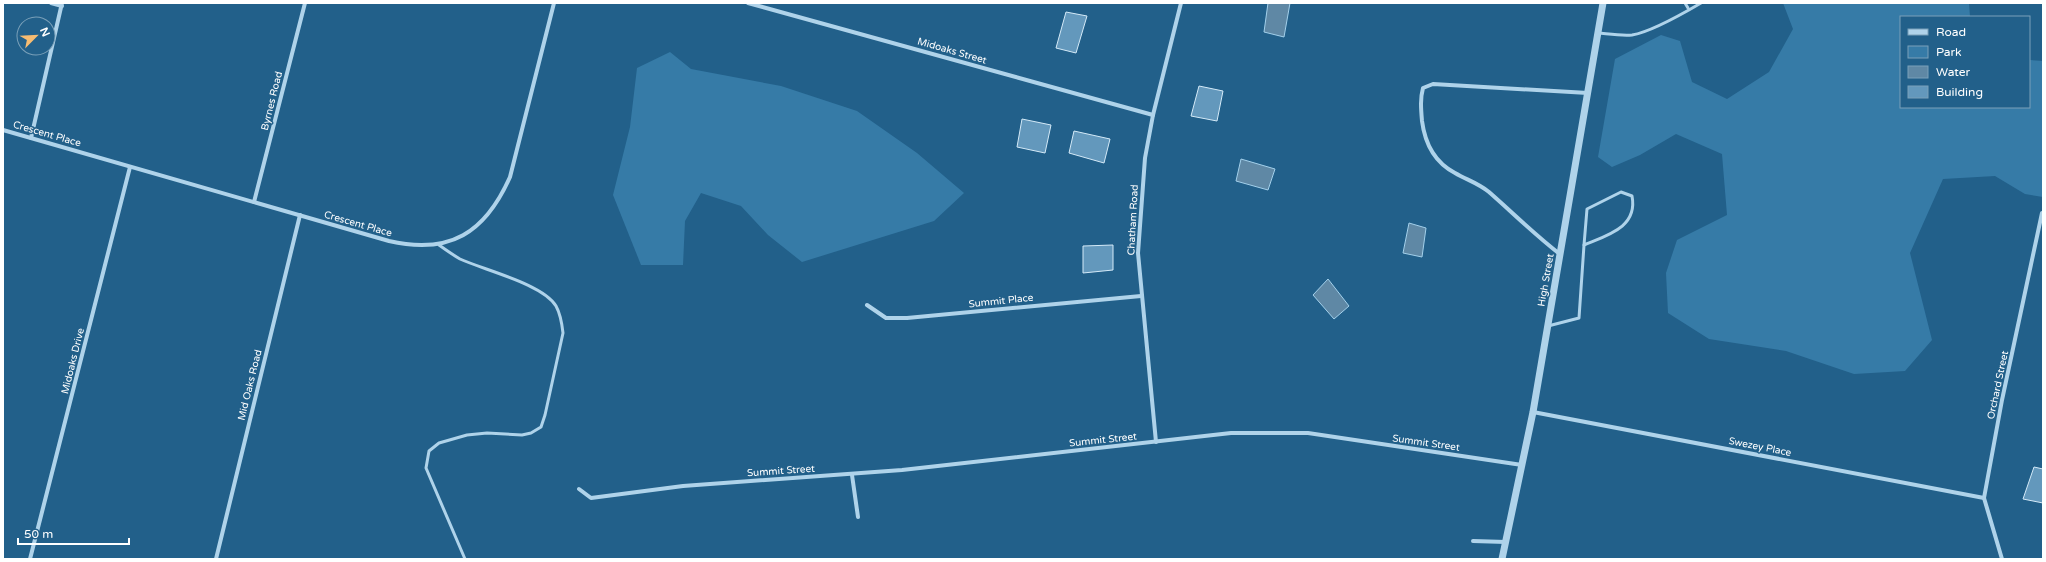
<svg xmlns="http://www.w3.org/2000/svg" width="2046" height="562" viewBox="0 0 2046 562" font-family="'Varela Round',sans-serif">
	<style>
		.green { fill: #367ba7 }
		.water { fill: #5f88a5; stroke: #a3d0eb }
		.building { fill: #6398bc; stroke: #d4eaf8 }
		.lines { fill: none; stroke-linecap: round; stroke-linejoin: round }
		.service { stroke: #afd3ea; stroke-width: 3 }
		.minor { stroke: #afd3ea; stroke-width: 4 }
		.tertiary { stroke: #afd3ea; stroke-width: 7 }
		.labels { text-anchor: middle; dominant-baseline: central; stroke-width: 3; stroke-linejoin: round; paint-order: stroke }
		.street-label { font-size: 10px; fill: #fff; stroke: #22608a }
	</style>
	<rect width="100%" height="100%" fill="#22608a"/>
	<g class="green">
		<path d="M1783 3H1969L1970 17H1901V107H2029V60L2043 61V197L2025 194 1995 176 1943 179 1910 253 1932 340 1905 371 1854 374 1786 351 1709 339 1668 313 1666 273 1677 240 1727 215 1722 154 1676 134 1640 155 1612 167 1598 157 1615 59 1661 35 1680 41 1692 82 1727 99 1769 72 1793 29Z"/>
		<path d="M670 52 691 69 781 86 857 111 917 153 964 193 934 221 802 262 768 235 741 206 701 193 685 221 683 265H641L613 195 630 127 637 68Z"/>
	</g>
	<g class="water">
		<path d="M1268 3H1290L1284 37 1264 32Z"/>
		<path d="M1241 159 1275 169 1268 190 1236 181Z"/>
		<path d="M1409 223 1426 228 1422 257 1403 253Z"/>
		<path d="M1328 279 1349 306 1334 319 1313 295Z"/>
	</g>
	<g class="building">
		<path d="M1066 12 1087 16 1076 53 1056 48Z"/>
		<path d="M1199 86 1223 91 1217 121 1191 116Z"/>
		<path d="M1022 119 1051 125 1045 153 1017 147Z"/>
		<path d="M1074 131 1110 139 1104 163 1069 153Z"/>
		<path d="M1113 245V270L1083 273V246Z"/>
		<path d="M2034 467 2043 469V503L2023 499Z"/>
	</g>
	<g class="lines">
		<g class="service">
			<path d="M1685 3 1688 8"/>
			<path d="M1598 33C1609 34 1621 36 1632 35 1651 32 1684 13 1701 3"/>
			<path d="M1621 192 1632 196C1638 227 1608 235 1584 245L1587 209Z"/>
			<path d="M439 245C446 250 453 255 460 259 484 270 543 284 556 306 561 315 562 324 563 333L545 415 541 427 531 433 522 435 487 433 467 435 439 443 429 451 426 468 465 559"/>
			<path d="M1548 326 1579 318 1584 245"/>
		</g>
		<g class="minor">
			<path d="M51 3 62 6"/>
			<path d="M748 3 1153 115"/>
			<path d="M3 130 389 241C450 255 485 233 510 177L554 3"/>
			<path d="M31 138 62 3"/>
			<path d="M254 202 305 3"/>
			<path d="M1561 255C1535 235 1513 213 1489 192 1478 183 1467 180 1455 173 1434 162 1425 144 1422 121 1421 109 1420 99 1423 88L1433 84 1588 93"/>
			<path d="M867 305 886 318H907L1141 296"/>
			<path d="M1533 412 1984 498"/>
			<path d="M1156 442 1138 253 1145 158 1153 115 1181 3"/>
			<path d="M852 475 858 517"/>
			<path d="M579 489 591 498 683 486 902 470 1231 433H1308L1522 465"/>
			<path d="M1473 541 1506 542"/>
			<path d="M30 559 130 167"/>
			<path d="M216 559 300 215"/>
			<path d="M2002 559 1984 498 2002 400 2042 213"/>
		</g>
		<path class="tertiary" d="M1502 559 1533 412 1603 3"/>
	</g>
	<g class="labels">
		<g class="street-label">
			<text transform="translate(952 51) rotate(16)">Midoaks Street</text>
			<text transform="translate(272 101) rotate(-76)">Byrnes Road</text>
			<text transform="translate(47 134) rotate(16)">Crescent Place</text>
			<text transform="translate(1133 220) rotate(-87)">Chatham Road</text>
			<text transform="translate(358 224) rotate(16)">Crescent Place</text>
			<text transform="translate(1546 280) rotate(-80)">High Street</text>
			<text transform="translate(1001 301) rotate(-6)">Summit Place</text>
			<text transform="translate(73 361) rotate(-76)">Midoaks Drive</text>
			<text transform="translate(250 385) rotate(-76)">Mid Oaks Road</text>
			<text transform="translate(1998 385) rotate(-78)">Orchard Street</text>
			<text transform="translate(1103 440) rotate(-6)">Summit Street</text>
			<text transform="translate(1426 443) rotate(8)">Summit Street</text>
			<text transform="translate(1760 447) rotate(11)">Swezey Place</text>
			<text transform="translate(781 471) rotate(-4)">Summit Street</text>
		</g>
	</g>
	<rect width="2046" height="562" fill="none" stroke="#ffffff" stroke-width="8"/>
	<rect x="1900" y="16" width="130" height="92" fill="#22608a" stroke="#7aa0b9"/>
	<rect x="1908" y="29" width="20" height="6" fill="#afd3ea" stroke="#7aa0b9"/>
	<text x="1936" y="36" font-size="12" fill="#ffffff">Road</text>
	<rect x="1908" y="46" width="20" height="12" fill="#367ba7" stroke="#7aa0b9"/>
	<text x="1936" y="56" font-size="12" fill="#ffffff">Park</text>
	<rect x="1908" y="66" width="20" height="12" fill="#5f88a5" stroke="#7aa0b9"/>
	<text x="1936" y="76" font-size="12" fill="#ffffff">Water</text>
	<rect x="1908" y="86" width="20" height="12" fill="#6398bc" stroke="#7aa0b9"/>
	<text x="1936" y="96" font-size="12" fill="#ffffff">Building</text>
	<g transform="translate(36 36) rotate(66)"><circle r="19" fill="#22608a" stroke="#7aa0b9"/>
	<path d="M0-3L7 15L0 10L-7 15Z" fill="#f6bc72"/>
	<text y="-6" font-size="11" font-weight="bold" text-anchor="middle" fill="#ffffff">N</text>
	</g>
	<path d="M18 538v6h111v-6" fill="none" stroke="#ffffff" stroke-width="2"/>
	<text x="24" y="538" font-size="12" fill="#ffffff" stroke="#22608a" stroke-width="3" paint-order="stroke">50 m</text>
</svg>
